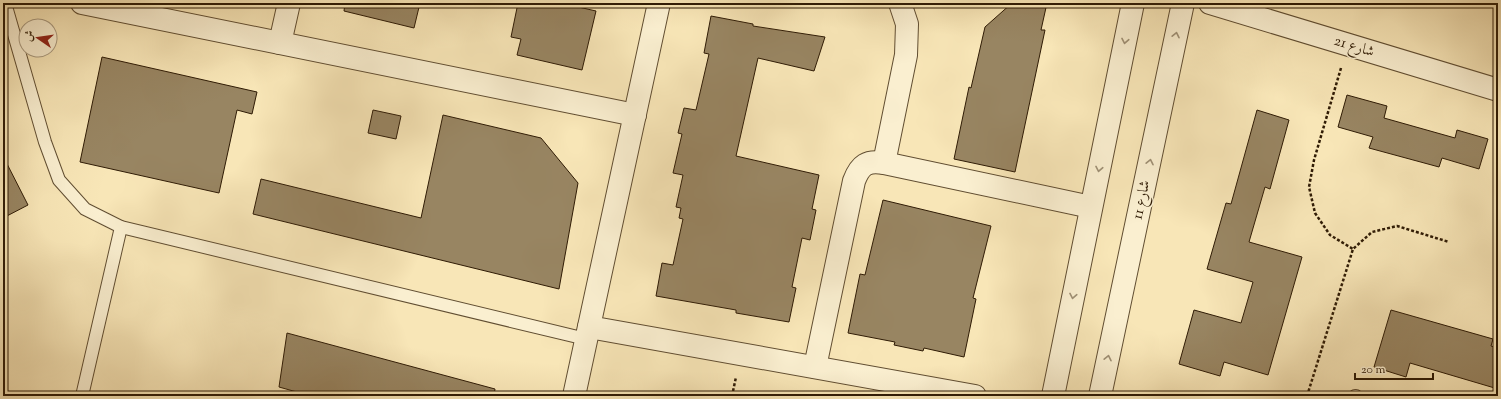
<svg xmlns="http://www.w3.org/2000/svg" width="1501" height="399" viewBox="0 0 1501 399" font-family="'Sorts Mill Goudy',Amiri,serif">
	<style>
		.building { fill: #988562; stroke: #2f1b05 }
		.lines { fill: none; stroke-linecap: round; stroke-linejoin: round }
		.service-casing { stroke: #614e32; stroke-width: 14 }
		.minor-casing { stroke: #614e32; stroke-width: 24 }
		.path { stroke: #2f1b05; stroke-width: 2.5; stroke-dasharray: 3 2; stroke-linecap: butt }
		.service { stroke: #faefd0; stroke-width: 12 }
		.minor { stroke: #faefd0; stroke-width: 22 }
		.oneway { stroke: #9f9075 }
		.labels { text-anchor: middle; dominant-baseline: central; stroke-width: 3; stroke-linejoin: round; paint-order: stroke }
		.street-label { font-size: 15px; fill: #2f1b05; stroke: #faefd0 }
	</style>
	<rect width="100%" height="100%" fill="#f8e6b7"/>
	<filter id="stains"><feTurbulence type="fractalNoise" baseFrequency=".005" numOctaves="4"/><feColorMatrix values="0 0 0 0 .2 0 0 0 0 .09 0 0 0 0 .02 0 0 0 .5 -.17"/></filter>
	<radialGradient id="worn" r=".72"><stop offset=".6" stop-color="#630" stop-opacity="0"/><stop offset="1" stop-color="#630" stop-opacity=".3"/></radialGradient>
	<g class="building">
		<path d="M345 3H420L414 28 344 11Z"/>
		<path d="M518 3H561L596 11 582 70 517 55 521 39 511 37Z"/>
		<path d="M1012 3H1047L1041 30H1045L1015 172 954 159 969 87 971 88 985 27Z"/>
		<path d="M711 16 753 24V26L825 37 814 71 758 58 736 156 819 175 812 209 816 210 810 240 802 238 792 287 796 288 789 322 736 313V310L656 296 662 263 673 265 683 219 679 218 681 208 676 207 683 175 673 173 682 134 678 133 684 108 696 110 709 54 704 53Z"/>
		<path d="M102 57 257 92 252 114 237 110 219 193 80 162Z"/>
		<path d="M1347 95 1387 106 1384 118 1455 138 1457 130 1488 139 1479 169 1442 158 1439 167 1369 148 1373 137 1338 127Z"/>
		<path d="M373 110 401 116 396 139 368 133Z"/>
		<path d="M1257 110 1289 120 1270 189 1265 187 1249 242 1302 257 1268 375 1224 362 1220 376 1179 364 1194 310 1241 323 1253 282 1207 269 1226 203 1231 204Z"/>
		<path d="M443 115 541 138 578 183 559 289 253 214 261 179 421 218Z"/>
		<path d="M3 156 28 205 3 218Z"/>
		<path d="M883 200 991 226 973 298 976 299 964 357 924 348 923 351 894 345 895 342 848 333 860 274 865 275Z"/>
		<path d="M1391 310 1493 339 1491 346 1498 348V389L1410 363 1406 377 1374 367Z"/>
		<path d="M287 333 495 389 494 396H311L279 387Z"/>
	</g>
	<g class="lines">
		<g class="service-casing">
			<g id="service">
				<path d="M5 3 45 142 59 180 85 209 121 227 586 339"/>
				<path d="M82 396 121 227"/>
				<path d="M1355 396H1356"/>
			</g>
		</g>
		<g class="minor-casing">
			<g id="minor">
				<path d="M82 3 635 115"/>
				<path d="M1210 3 1498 90"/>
				<path d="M280 43 289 3"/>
				<path d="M884 163 906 55 907 24 900 3"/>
				<path d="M589 327 975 396"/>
				<path d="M815 367 854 181C860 165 867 160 884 163L1091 207"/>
				<path d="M574 396 659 3"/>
				<path d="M1053 396 1133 3"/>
				<path d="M1100 396 1183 3"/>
			</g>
		</g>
		<g class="path">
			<path d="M1341 68 1314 160 1309 187 1315 213 1330 235 1353 249"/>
			<path d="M732 396 736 377"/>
			<path d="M1307 396 1353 249 1372 232 1397 226 1449 242"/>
		</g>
		<use href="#service" class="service"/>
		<use href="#minor" class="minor"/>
	</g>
	<defs><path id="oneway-chevron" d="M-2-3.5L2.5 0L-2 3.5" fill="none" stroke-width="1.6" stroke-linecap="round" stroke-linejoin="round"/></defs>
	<g class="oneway">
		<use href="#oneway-chevron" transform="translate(1176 35) rotate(-78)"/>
		<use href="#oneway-chevron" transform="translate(1125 41) rotate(101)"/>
		<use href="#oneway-chevron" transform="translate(1150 162) rotate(-78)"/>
		<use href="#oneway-chevron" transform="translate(1099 169) rotate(101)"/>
		<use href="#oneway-chevron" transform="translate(1073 296) rotate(101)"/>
		<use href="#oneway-chevron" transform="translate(1108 358) rotate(-78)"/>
	</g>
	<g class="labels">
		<g class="street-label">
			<text transform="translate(1354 47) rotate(17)">شارع 21</text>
			<text transform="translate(1142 200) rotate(-78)">شارع 11</text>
		</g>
	</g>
	<rect width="1501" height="399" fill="none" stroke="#f8e6b7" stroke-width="16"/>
	<rect x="4" y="4" width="1493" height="391" fill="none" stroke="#2f1b05" stroke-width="2"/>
	<rect x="8" y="8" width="1485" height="383" fill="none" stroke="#2f1b05"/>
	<g transform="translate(38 38) rotate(283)"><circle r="19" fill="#faefd0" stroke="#a99a7f"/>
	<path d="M0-3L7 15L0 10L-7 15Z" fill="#8f2418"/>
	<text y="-6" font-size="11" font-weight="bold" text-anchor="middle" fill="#2f1b05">ش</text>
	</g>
	<path d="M1355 373v6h78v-6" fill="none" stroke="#2f1b05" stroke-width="2"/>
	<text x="1361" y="373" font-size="12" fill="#2f1b05" stroke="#faefd0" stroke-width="3" paint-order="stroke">20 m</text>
	<rect width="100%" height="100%" filter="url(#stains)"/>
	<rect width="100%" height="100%" fill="url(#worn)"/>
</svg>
